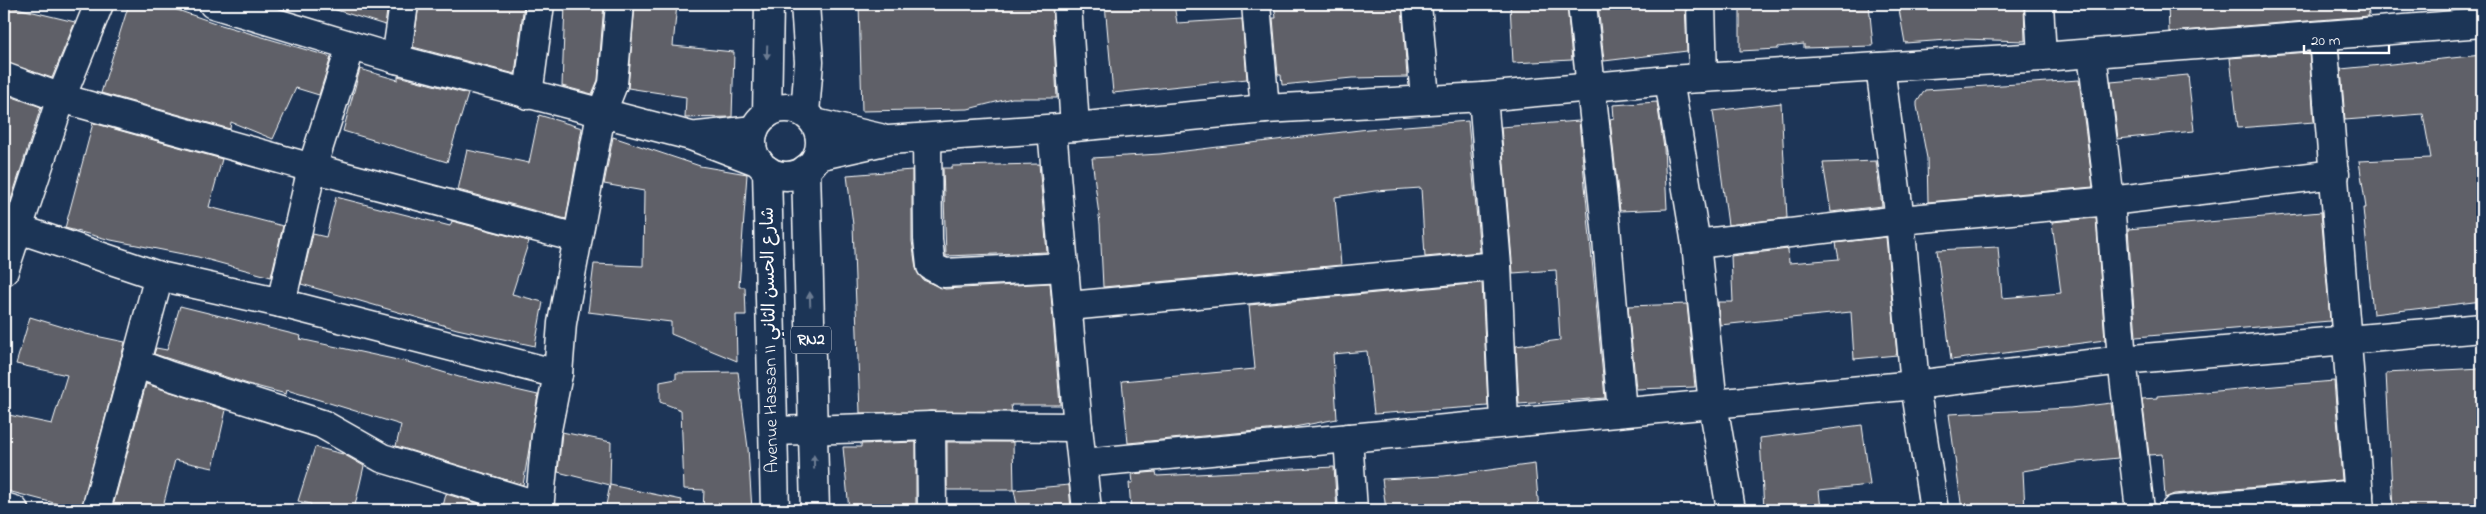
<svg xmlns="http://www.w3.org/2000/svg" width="2486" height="514" viewBox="0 0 2486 514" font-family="'Indie Flower','Playpen Sans Arabic',sans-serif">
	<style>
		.building { fill: #5e6168; stroke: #fff }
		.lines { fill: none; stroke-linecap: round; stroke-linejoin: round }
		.minor-casing { stroke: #fff; stroke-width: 31 }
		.major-casing { stroke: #fff; stroke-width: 31 }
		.minor { stroke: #1d3557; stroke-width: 28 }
		.major { stroke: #1d3557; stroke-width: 28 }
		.oneway { fill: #6c7c92 }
		.labels { text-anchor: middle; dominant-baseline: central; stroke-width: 4; stroke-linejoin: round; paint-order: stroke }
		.shield { fill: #1d3557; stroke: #bbc2cd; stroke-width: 1 }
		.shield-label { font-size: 16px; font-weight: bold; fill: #fff }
		.street-label { font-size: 18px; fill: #fff; stroke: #1d3557 }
	</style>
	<rect width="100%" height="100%" fill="#1d3557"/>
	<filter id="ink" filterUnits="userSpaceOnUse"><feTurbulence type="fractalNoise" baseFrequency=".02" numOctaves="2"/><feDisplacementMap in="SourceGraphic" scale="10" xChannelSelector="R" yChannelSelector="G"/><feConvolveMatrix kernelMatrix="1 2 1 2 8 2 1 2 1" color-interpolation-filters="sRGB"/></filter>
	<g filter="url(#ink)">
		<g class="building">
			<path d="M129 4H160L218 24 331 57 319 95 296 88 273 139 231 122 230 129 101 93Z"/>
			<path d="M334 4H388L385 25 333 9Z"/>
			<path d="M419 4H524L515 74 413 47Z"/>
			<path d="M565 4H604L598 80 592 94 562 86Z"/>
			<path d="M635 4H677L673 46 734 52 732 117 685 118 686 97 628 88Z"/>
			<path d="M859 4H1052L1057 98H1012L968 109 862 111Z"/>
			<path d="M1105 4H1174L1177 23 1242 19 1247 79 1113 93Z"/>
			<path d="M1274 4H1402L1407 77 1352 78 1282 85 1281 75H1278L1273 18H1276Z"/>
			<path d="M1510 4H1567L1572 60 1513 63Z"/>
			<path d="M1598 4H1685L1687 51 1604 61Z"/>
			<path d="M1740 4H1869L1873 46 1804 48V44L1778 47V49L1740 51Z"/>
			<path d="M1898 4H2024L2025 41 1962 39 1905 43Z"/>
			<path d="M2168 4H2368L2369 16 2169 32Z"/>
			<path d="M4 5 75 22 52 78 4 62Z"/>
			<path d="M2309 52 2314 122 2238 128 2230 58Z"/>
			<path d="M2482 55V301L2373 314 2363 208H2366L2359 161 2431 158 2423 114 2345 120 2341 69Z"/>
			<path d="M360 69 398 80V76L468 94 447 162 343 131Z"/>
			<path d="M2188 75 2194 131 2118 139 2111 82Z"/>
			<path d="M2079 80 2093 187 1928 202 1927 158 1917 106V102L1925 90Z"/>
			<path d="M4 94 41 107 8 209H4Z"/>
			<path d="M1657 102 1664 148 1667 209 1620 211 1610 119 1614 118 1613 105Z"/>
			<path d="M1781 103 1787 218 1728 225 1713 111Z"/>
			<path d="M539 115 582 128 566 219 458 190 467 150 529 163Z"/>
			<path d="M1468 121 1480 252 1425 257 1421 188 1375 191 1335 197 1341 265 1103 287 1100 224 1092 158 1160 154 1368 129Z"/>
			<path d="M1579 121 1605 398 1519 404 1516 346 1560 340 1556 270 1513 273 1501 127Z"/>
			<path d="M93 123 222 159 209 207 283 226 271 277 198 257 111 240 65 228Z"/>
			<path d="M613 137 700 166 747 174 739 287H745L746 315H736L737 361 671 334V322L588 312 594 264 643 266 644 191 604 184Z"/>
			<path d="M1876 161 1882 206 1831 212 1823 163Z"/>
			<path d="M1039 164 1047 252 946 256 943 168H952V166Z"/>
			<path d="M912 170V241L916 268 923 280 945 289 1050 283 1060 405H1011L1012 411 860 413 853 225 847 175Z"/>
			<path d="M336 197 450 226 452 221 529 241 512 294 543 302 535 346 457 329 301 284 313 234 326 237Z"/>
			<path d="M2321 212 2330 321 2136 337 2128 229Z"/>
			<path d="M2096 218 2105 340 1951 360 1937 250 1998 247 2002 298 2061 293 2052 222Z"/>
			<path d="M1886 237 1897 355 1854 359 1851 312 1720 325 1718 302H1733L1731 256 1788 249 1789 263 1839 259 1836 243Z"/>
			<path d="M1482 283 1488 406 1374 414 1367 351 1333 354 1337 419 1289 428 1128 443 1122 381 1255 369 1249 305Z"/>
			<path d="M1687 304 1695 387 1636 389 1628 306Z"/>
			<path d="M180 306 301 336 300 339 416 364 459 377 538 395 523 485 396 446 401 425 287 390 286 394 248 384 154 354 156 348 167 350Z"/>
			<path d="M30 317 86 334 125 342 81 510 4 490V414L52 424 67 375 16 364Z"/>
			<path d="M2482 368V510H2393L2386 373Z"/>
			<path d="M738 372 748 448 752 510H703L704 490 684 489 681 410 660 402V382L676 379V373Z"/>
			<path d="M2334 381 2342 480 2174 494 2165 498 2162 454 2149 455 2142 399 2157 398V396Z"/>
			<path d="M146 384 226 410 213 468 175 460 162 510H112Z"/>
			<path d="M2111 403 2118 458 2077 462 2023 471 2025 510H1962L1949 414 2070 408Z"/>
			<path d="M1862 425 1870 485 1819 490 1821 510H1764L1760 438Z"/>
			<path d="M562 432 611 442 610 485 558 472Z"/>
			<path d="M916 442V510H849L843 447H861V444Z"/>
			<path d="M947 442H1013L1014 490H947Z"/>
			<path d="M315 447 343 454 364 466 354 510H309L311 504 298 501Z"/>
			<path d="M1535 464 1539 510H1386L1382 479 1444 476Z"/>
			<path d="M1334 467 1337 510H1131L1129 483H1133L1132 474 1156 472 1157 476Z"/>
			<path d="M610 485 682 500 681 510H605Z"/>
			<path d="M1069 485 1071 510H1018L1014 490Z"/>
			<path d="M446 494 500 510H442Z"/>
		</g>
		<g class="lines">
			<g class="minor-casing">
				<g id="minor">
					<path d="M213 4 396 59 691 136 759 162"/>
					<path d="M1067 4 1075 127"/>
					<path d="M1256 4 1265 109"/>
					<path d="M1417 4 1425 99"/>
					<path d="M1582 4 1606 227 1622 412"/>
					<path d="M1701 4 1703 78"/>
					<path d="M2039 4 2042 57"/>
					<path d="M2323 37 2360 510"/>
					<path d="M2092 54 2110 201 2122 360 2140 510"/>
					<path d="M396 59 404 4"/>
					<path d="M1880 67 1900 220 1915 385 1934 510"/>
					<path d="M4 77 61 98 312 168 577 238"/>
					<path d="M1669 80 1696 244 1713 404 1731 510"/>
					<path d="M528 95 540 4"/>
					<path d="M1483 97 1497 266 1504 422"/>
					<path d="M815 123 880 138"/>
					<path d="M1052 129 1078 427 1087 510"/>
					<path d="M698 136 754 130"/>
					<path d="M927 138 928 239 931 266 944 273 1065 267"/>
					<path d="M817 156 889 140 1075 127 1265 109 1483 97 1669 80 2042 57 2482 23"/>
					<path d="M4 224 159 276 281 303 558 374"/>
					<path d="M1696 244 1900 220 2110 201 2335 174"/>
					<path d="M4 271 61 98 99 4"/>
					<path d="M281 303 312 168 351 46"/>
					<path d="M1069 306 1497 266"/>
					<path d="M135 363 170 376 322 424 382 458 540 506"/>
					<path d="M931 426 932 510"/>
					<path d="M774 431 931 426 1078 427"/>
					<path d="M1348 438 1353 510"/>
					<path d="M1083 463 1915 385 2122 360 2482 328"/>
					<path d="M4 507 14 510"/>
					<path d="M96 510 159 276"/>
					<path d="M539 510 546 435 558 374 562 323 601 114 613 84 620 4"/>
					<path d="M2175 510 2359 494"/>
				</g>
			</g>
			<g class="major-casing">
				<g id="major">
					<circle cx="786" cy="142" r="34"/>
					<path d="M805 113 809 62 805 4"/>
					<path d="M767 114 769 4"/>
					<path d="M806 169 815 510"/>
					<path d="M767 170 775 510"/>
				</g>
			</g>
			<use href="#minor" class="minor"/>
			<use href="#major" class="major"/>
		</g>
		<defs><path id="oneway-solid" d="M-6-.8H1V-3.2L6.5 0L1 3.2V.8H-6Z" transform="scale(1.25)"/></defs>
		<g class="oneway">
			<use href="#oneway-solid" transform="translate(767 52) rotate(92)"/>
			<use href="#oneway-solid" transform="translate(810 299) rotate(-92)"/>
			<use href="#oneway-solid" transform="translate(814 462) rotate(-91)"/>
		</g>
	</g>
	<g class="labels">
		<rect class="shield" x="791" y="326.5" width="40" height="27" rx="4"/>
		<g class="shield-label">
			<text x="811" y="340">RN2</text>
		</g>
		<g class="street-label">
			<text transform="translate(771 340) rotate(-91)">Avenue Hassan II شارع الحسن الثاني</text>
		</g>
	</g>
	<rect width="2486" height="514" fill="none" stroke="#1d3557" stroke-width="20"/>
	<rect x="10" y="10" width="2466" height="494" fill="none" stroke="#fff" stroke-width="2" filter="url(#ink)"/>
	<path d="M2304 45v8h85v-8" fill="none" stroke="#ffffff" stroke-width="2.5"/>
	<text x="2311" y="45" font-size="15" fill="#ffffff" stroke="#1d3557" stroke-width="4" paint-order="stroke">20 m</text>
</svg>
